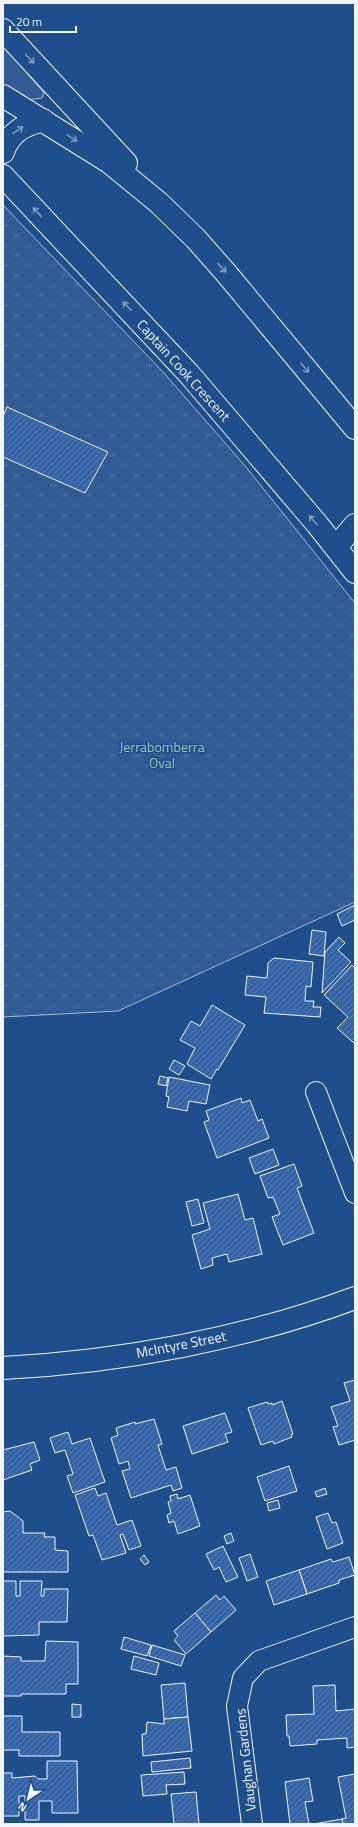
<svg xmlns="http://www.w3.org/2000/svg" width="358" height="1827" viewBox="0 0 358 1827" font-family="'Titillium Web',sans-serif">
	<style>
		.built { fill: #305b95; stroke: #a8bbd7 }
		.park { fill: url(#park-tufts); stroke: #a8bbd7 }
		.building { fill: url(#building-hatch); stroke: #f2f6ff }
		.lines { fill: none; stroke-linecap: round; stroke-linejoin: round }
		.minor-casing { stroke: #f2f6ff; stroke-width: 22 }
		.tertiary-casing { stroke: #f2f6ff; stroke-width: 24 }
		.secondary-casing { stroke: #f2f6ff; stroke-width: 24 }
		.minor { stroke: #1f4e8c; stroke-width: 20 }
		.tertiary { stroke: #1f4e8c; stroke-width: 22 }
		.secondary { stroke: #1f4e8c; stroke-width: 22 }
		.oneway { stroke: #7e9ac0 }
		.labels { text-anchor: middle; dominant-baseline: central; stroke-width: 3; stroke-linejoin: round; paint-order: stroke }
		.street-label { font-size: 14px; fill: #f2f6ff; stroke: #1f4e8c }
		.park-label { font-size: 14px; fill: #97c8a6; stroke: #1f4e8c }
	</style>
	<defs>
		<pattern id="park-tufts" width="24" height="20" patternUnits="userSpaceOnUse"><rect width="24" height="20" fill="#305b95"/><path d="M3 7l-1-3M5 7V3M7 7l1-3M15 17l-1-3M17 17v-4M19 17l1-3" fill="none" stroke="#4e73a5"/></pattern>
		<pattern id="building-hatch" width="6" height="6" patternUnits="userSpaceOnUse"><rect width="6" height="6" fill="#3563a3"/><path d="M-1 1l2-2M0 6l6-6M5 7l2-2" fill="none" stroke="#537ab1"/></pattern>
	</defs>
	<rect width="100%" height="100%" fill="#1f4e8c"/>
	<path class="built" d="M3 45 44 93 42 98 28 100 3 87Z"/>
	<path class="park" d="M3 205 164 373 246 467 355 603V902L118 1011 3 1017Z"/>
	<g class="building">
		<path d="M7 407 108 452 85 493 3 457V416Z"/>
		<path d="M355 905V920L342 926 337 914Z"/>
		<path d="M312 930 326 932 324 956 309 954Z"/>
		<path d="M339 937 345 943 338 950 351 962 322 993 325 952Z"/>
		<path d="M274 958 313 962 311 987 306 986 305 1001H314L313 1007H321L320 1017 264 1013 266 997 245 995 247 976 267 978 268 963Z"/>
		<path d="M352 965 355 968V1044L337 1028 348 1017 324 995Z"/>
		<path d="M212 1005 245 1025 218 1070 217 1069 211 1079 187 1064 195 1048 180 1040 191 1021 200 1026Z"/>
		<path d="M174 1060 185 1066 179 1075 169 1069Z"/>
		<path d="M160 1076 168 1078 166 1086 158 1084Z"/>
		<path d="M169 1077 210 1085 206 1104 189 1101 187 1111 167 1107 169 1097 166 1096Z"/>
		<path d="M241 1098 242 1103 250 1100 258 1121 262 1119 269 1138 217 1158 204 1122 209 1120 206 1111Z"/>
		<path d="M273 1149 279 1165 255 1174 249 1158Z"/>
		<path d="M294 1164 302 1186 297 1188 314 1233 283 1245 272 1217 280 1214 273 1197 268 1198 260 1176Z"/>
		<path d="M238 1194 245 1220 253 1218 262 1254 229 1262 227 1254 212 1258 213 1265 201 1269 192 1235 210 1229 203 1203Z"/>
		<path d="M198 1199 204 1223 192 1226 186 1202Z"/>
		<path d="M355 1380V1440L339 1445 333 1427 338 1426 331 1407 350 1401 344 1383Z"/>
		<path d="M282 1401 293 1434 291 1435 292 1437 274 1444 273 1441 261 1445 248 1408 267 1402 268 1404 272 1403V1405Z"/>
		<path d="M225 1413 232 1432 225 1434 228 1442 192 1454 183 1426Z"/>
		<path d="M154 1419 162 1444 158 1445 166 1470 176 1467 182 1488 173 1491 171 1485 131 1498 122 1471 130 1469 128 1461 119 1464 111 1438 118 1435 116 1428 135 1422V1424Z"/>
		<path d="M68 1432 72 1444 90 1438 105 1482 73 1493 67 1476 73 1474 65 1450 55 1453 50 1438Z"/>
		<path d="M34 1442 40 1460 30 1464 32 1470 3 1480V1450Z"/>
		<path d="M289 1466 297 1491 265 1501 257 1477Z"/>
		<path d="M95 1488 98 1496 106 1493 117 1525 132 1520 141 1546 129 1550 123 1534 120 1535 126 1553 102 1560 93 1535 89 1536 75 1495Z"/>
		<path d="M325 1488 327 1494 317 1497 315 1492Z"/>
		<path d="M177 1494 178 1499 190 1495 200 1526 178 1534 174 1521 169 1523 167 1515 171 1513 168 1502 171 1501 170 1496Z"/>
		<path d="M278 1500 280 1508 269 1511 267 1503Z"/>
		<path d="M10 1511 23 1521V1533H45L44 1537H55V1550L68 1551V1572H3V1512Z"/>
		<path d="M328 1513 332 1523 336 1522 343 1543 327 1549 316 1517Z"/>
		<path d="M231 1533 234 1541 227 1544 224 1536Z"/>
		<path d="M223 1546 238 1577 226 1582 219 1567 214 1570 206 1554Z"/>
		<path d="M250 1554 258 1577 247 1581 239 1558Z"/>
		<path d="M144 1555 149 1562 145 1565 140 1559Z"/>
		<path d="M349 1557 355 1575 339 1580V1583L307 1594 299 1570 331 1559 333 1562Z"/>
		<path d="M299 1570 307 1594 274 1605 266 1581Z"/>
		<path d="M3 1581H16V1596H20V1581H42L41 1596H44V1589H68L67 1622H39V1635L3 1636Z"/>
		<path d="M216 1595 220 1600 224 1596 236 1610 211 1632 195 1613Z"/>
		<path d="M195 1613 211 1632 186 1654 174 1640 178 1636 174 1631Z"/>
		<path d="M124 1637 151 1645 147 1656 121 1649Z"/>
		<path d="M46 1641 78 1642V1684H66V1694H21V1696H3V1656L21 1657V1661H45Z"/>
		<path d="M152 1645 185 1655 181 1666 149 1656Z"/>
		<path d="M134 1656 159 1663 156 1675 131 1669Z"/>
		<path d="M185 1683 188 1717 164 1719 161 1685Z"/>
		<path d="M335 1685 336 1711 355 1709V1747L347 1748V1738L317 1740V1744L290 1746 289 1736H287L286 1715 314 1714 313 1686Z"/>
		<path d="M72 1704 81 1705V1717H72Z"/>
		<path d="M3 1716H22V1732H60V1756H19V1750H3Z"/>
		<path d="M188 1717 192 1751 143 1756 142 1734H146L147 1722 164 1724V1719Z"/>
		<path d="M190 1758 191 1768 152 1772 151 1762Z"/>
		<path d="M47 1761H77L78 1813H52V1801H39V1820H25V1796H19V1816H3V1773H12V1778L35 1776 38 1779H47Z"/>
		<path d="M184 1772 185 1784 166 1785 167 1794 143 1796 141 1775Z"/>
		<path d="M355 1774V1824H343L342 1819 346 1818 338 1777Z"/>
		<path d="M309 1778 313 1801 305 1802 309 1824H290L285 1782Z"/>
		<path d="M196 1792 199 1824H174L171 1794Z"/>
		<path d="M342 1819 343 1824H314Z"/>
	</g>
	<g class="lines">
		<g class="minor-casing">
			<g id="minor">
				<path d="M316 1092 355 1193"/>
				<path d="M252 1824 237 1706 243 1678 259 1661 355 1627"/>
			</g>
		</g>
		<g class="tertiary-casing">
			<path id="tertiary" d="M3 1368C120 1362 245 1339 355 1298"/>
		</g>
		<g class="secondary-casing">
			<g id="secondary">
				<path d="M3 30 126 163"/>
				<path d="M3 96 109 162 159 203 196 239 226 273 355 428"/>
				<path d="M3 152C10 132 24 125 43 120"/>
				<path d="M3 176 189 374 317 524 355 572"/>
				<path d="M336 547 355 525"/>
			</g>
		</g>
		<use href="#minor" class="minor"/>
		<use href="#tertiary" class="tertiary"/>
		<use href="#secondary" class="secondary"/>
	</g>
	<defs><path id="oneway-shaft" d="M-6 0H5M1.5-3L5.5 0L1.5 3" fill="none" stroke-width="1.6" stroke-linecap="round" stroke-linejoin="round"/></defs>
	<g class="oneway">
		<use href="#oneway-shaft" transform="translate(30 59) rotate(46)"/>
		<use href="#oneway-shaft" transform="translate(18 130) rotate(-34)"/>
		<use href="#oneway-shaft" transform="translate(72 138) rotate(32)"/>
		<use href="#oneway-shaft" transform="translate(37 212) rotate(-133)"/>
		<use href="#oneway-shaft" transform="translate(222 268) rotate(48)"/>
		<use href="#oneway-shaft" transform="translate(127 306) rotate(-134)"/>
		<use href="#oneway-shaft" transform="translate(305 368) rotate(50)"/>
		<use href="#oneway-shaft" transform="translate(313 520) rotate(-130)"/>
	</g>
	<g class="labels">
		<g class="street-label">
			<text transform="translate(184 370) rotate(48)">Captain Cook Crescent</text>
			<text transform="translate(181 1344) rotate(-11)">McIntyre Street</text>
			<text transform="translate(245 1760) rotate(-96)">Vaughan Gardens</text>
		</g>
		<g class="park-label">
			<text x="162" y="746">Jerrabomberra<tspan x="162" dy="16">Oval</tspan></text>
		</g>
	</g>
	<rect width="358" height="1827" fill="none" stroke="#f2f6ff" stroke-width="8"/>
	<g transform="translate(28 1799) rotate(215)" stroke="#1f4e8c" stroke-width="3" paint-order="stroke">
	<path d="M0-3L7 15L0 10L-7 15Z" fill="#f2f6ff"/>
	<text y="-6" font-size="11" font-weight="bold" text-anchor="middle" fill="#f2f6ff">N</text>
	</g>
	<path d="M10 26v6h66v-6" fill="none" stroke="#f2f6ff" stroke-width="2"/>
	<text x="16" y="26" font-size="12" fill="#f2f6ff" stroke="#1f4e8c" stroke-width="3" paint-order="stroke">20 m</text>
</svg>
